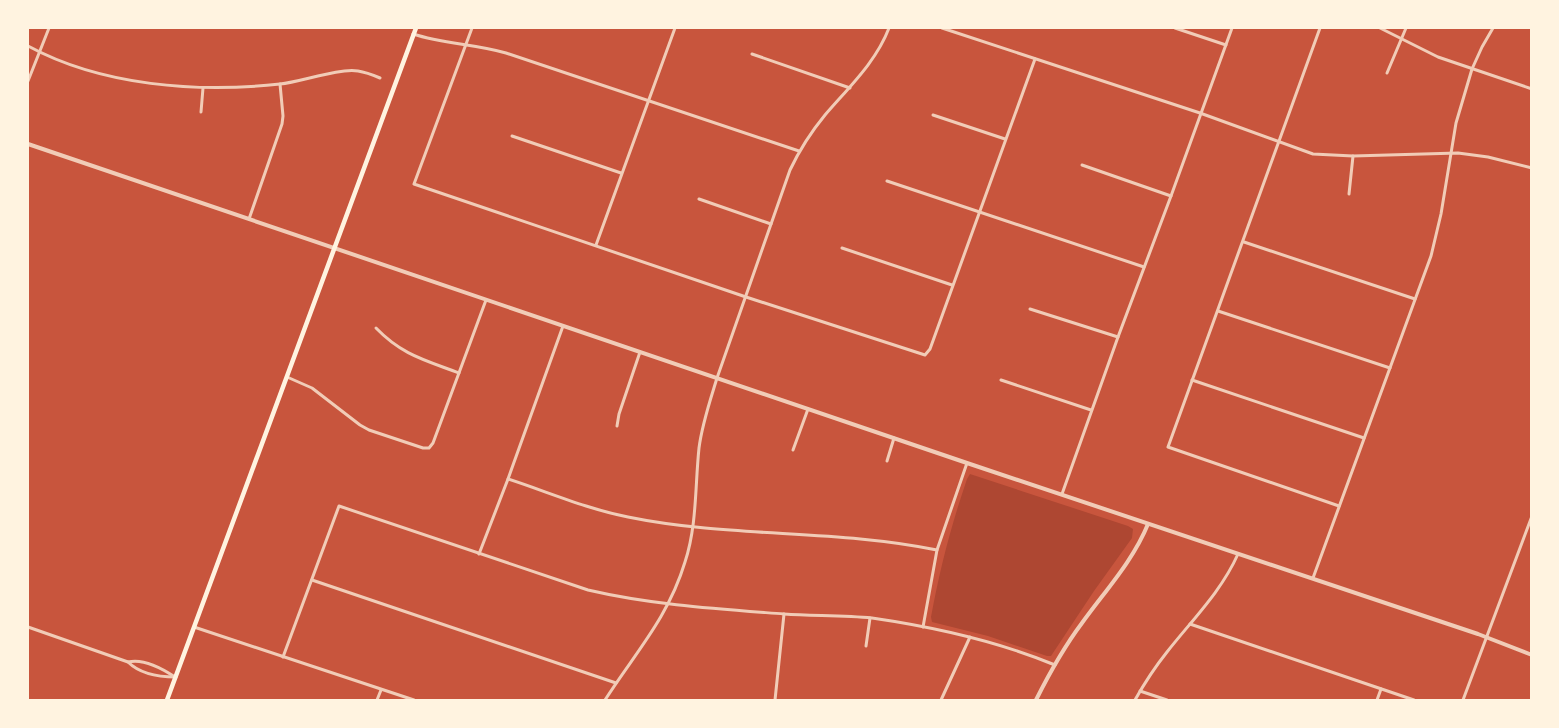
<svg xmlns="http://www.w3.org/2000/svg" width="1559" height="728" viewBox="0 0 1559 728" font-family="'Golos Text',sans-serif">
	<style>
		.green { fill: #ae4732 }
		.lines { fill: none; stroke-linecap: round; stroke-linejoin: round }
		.minor { stroke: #f1ccb7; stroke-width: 3 }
		.tertiary { stroke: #f1ccb7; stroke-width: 4 }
		.secondary { stroke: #fff3e0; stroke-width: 4.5 }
	</style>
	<rect width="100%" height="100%" fill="#c8553d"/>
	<path class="green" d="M970 474 1128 526 1133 529 1132 538 1094 591 1051 656H1047L988 636 932 622 931 617C940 568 951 526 967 479Z"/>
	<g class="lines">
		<g class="minor">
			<path d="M472 28 414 184 746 297 925 355 930 349 1035 59"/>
			<path d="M942 28 1200 113 1313 154 1353 156 1458 153 1488 157 1532 168"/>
			<path d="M1175 28 1226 45"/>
			<path d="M1320 28 1168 447 1339 506"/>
			<path d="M1380 28 1438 57 1532 89"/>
			<path d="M413 34C444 44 475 44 506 53L799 151"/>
			<path d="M28 46C102 86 197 93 280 84 301 82 338 68 358 71 365 72 373 75 380 78"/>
			<path d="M752 54 850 88"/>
			<path d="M1387 73 1406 28"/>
			<path d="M28 81 49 28"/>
			<path d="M201 112 203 88"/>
			<path d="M933 115 1005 139"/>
			<path d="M512 136 621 173"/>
			<path d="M1082 165 1171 196"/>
			<path d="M887 181 1144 267"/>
			<path d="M1349 194 1353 156"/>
			<path d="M699 199 771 224"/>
			<path d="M249 219 282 124 283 116 280 84"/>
			<path d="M1244 242 1415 299"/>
			<path d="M596 245 675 28"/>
			<path d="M842 248 952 285"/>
			<path d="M1030 309 1118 337"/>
			<path d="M1218 311 1390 368"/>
			<path d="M376 328C402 355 425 360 459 373"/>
			<path d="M287 377 312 388 360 425 369 430 423 448H429L433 443 486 300"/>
			<path d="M1001 380 1091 410"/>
			<path d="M1192 380 1364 438"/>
			<path d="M617 426 619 414 640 352"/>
			<path d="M793 450 808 409"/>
			<path d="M887 461 894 438"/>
			<path d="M508 479C548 492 587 509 628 517 730 538 836 529 937 550"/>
			<path d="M1062 494 1118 337 1171 196 1232 28"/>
			<path d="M479 554 508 479 563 326"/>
			<path d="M1313 578 1431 256 1441 214 1456 123 1472 69 1482 47 1493 28"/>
			<path d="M312 580 616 683"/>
			<path d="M1190 624 1414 700"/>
			<path d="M28 627 128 662C140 674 159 677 176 677"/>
			<path d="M194 627 414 700"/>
			<path d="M923 627 937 550 967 463"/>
			<path d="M866 646 870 618"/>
			<path d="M283 657 339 506 588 590C652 605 719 609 784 614 813 616 843 615 872 618 934 627 997 641 1055 665"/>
			<path d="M128 662C144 658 163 669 175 677"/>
			<path d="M1140 691 1167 700"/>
			<path d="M377 700 381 690"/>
			<path d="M605 700C635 653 668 618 685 562 697 526 695 486 699 448 702 424 710 401 717 378L790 170C799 151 811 132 825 115 849 87 876 62 889 28"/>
			<path d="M775 700 784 614"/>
			<path d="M941 700 970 637"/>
			<path d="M1135 700C1144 684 1155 667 1167 652 1192 620 1221 592 1238 554"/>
			<path d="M1377 700 1381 689"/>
			<path d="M1463 700 1532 516"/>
		</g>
		<g class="tertiary">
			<path d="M28 144 967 463 1478 634 1532 655"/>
			<path d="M1036 700C1049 674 1064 647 1082 623 1105 591 1133 561 1148 524"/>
		</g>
		<path class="secondary" d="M167 700 416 28"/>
	</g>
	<rect width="1559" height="728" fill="none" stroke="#fff3e0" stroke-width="58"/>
</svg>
